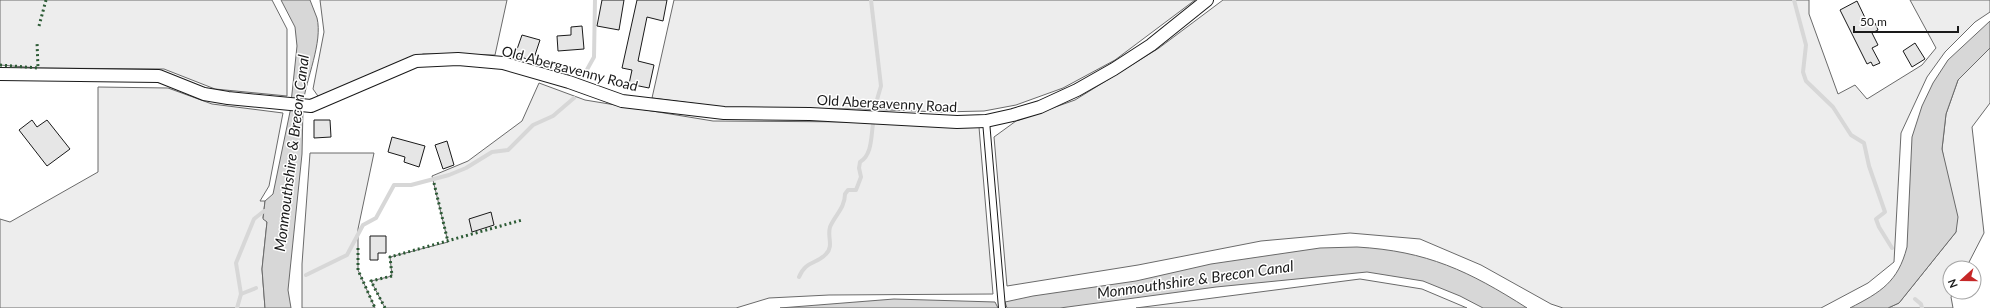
<svg xmlns="http://www.w3.org/2000/svg" width="1990" height="308" viewBox="0 0 1990 308" font-family="Lato,sans-serif">
	<style>
		.green { fill: #ededed; stroke: #6a6a6a }
		.water { fill: #d7d7d7; stroke: #6a6a6a }
		.lines { fill: none; stroke-linecap: round; stroke-linejoin: round }
		.stream { stroke: #d7d7d7; stroke-width: 4 }
		.building { fill: #e6e6e6; stroke: #1a1a1a }
		.lane-casing { stroke: #1a1a1a; stroke-width: 8 }
		.street-casing { stroke: #1a1a1a; stroke-width: 14 }
		.lane { stroke: #fff; stroke-width: 6 }
		.street { stroke: #fff; stroke-width: 12 }
		.hedge { stroke: #2b5a34; stroke-width: 3; stroke-dasharray: 2 3; stroke-linecap: butt }
		.labels { text-anchor: middle; dominant-baseline: central; stroke-width: 3; stroke-linejoin: round; paint-order: stroke }
		.street-label { font-size: 14px; fill: #1a1a1a; stroke: #fff }
		.water-label { font-size: 15px; font-style: italic; fill: #1a1a1a; stroke: #fff }
	</style>
	<rect width="100%" height="100%" fill="#fff"/>
	<g class="green">
		<path d="M0 0H272L287 29V96L215 89 164 69 38 68 0 65Z"/>
		<path d="M320 0H507L495 55 423 54 320 99 313 89 324 32Z"/>
		<path d="M674 0H1195L1115 60 1063 88 1016 105 984 111 941 112 862 109 729 108 652 98Z"/>
		<path d="M1223 0H1809V14L1838 94 1855 85 1867 99 1922 65 1936 48 1910 0H1990V12L1975 22 1945 52 1927 77 1901 133 1894 262 1868 283 1821 308H1563L1551 304 1481 265 1420 239 1350 233 1261 241 1138 265 1007 286 994 137 1016 121 1075 100 1159 48Z"/>
		<path d="M1990 48V103L1972 127 1984 233 1966 268H1950V292H1954L1951 297 1953 308H1888L1899 303 1956 232 1942 149 1946 114 1958 80Z"/>
		<path d="M539 83 585 100 713 121 861 122 979 127 993 294 829 295 769 298 736 308H385L371 281 392 276 390 257 448 242 432 176 468 161 522 121Z"/>
		<path d="M98 87 168 88 212 104 283 113 269 186 260 201H265L263 218 267 222 262 269 265 308H0V219L10 222 98 172Z"/>
		<path d="M310 153H374L358 229V270L375 308H302V264Z"/>
		<path d="M1360 279 1422 289 1467 308H1136Z"/>
	</g>
	<g class="water">
		<path d="M281 0H310C312 6 315 12 317 18 323 42 306 79 303 104L291 103 297 46 295 27Z"/>
		<path d="M1990 21V48L1958 80 1946 114 1942 149 1958 217 1956 232 1899 303 1888 308H1850C1881 292 1898 282 1907 247L1912 137 1922 106 1933 83 1948 60Z"/>
		<path d="M291 107 303 108 302 154 288 290 291 308H265L262 269 267 222 263 219 265 201 273 194Z"/>
		<path d="M1357 247C1427 251 1469 271 1527 308H1483L1460 296 1423 281 1367 272 1216 287 1060 308H1007L1005 302 1033 296 1136 281 1211 264 1320 248Z"/>
		<path d="M894 299 995 302 998 308H780Z"/>
	</g>
	<g class="lines">
		<g class="stream">
			<path d="M871 0 881 86 876 103"/>
			<path d="M1794 0 1806 45 1803 72 1806 81 1833 107 1851 135 1864 143 1869 166 1885 212 1876 219 1879 227 1892 248"/>
			<path d="M584 75 594 57 595 0"/>
			<path d="M306 275 347 255 363 225 376 218 394 185H411L449 175 466 168 492 152 508 150 533 125 553 116 574 98"/>
			<path d="M799 277C806 260 816 265 826 254 834 246 827 237 830 227 835 215 845 208 845 194L848 190H856L861 177 859 168 860 162C872 155 871 137 873 124"/>
			<path d="M241 294 236 263 254 219 264 211H269"/>
			<path d="M1915 299 1921 304 1922 308"/>
			<path d="M237 308 241 294 256 288"/>
		</g>
	</g>
	<g class="building">
		<path d="M602 0H624L619 30 597 26Z"/>
		<path d="M637 0H667L663 21 647 17 638 61 654 65 649 88 629 84 632 70 622 68Z"/>
		<path d="M1857 1 1869 26 1875 23 1878 30 1872 33 1878 45 1872 48 1880 63 1873 66 1871 62 1867 64 1840 10Z"/>
		<path d="M582 26 584 49 558 51 557 36 571 35V27Z"/>
		<path d="M522 35 540 40 533 61 515 55Z"/>
		<path d="M1915 43 1925 59 1912 67 1903 51Z"/>
		<path d="M32 120 37 127 47 120 70 149 47 166 19 130Z"/>
		<path d="M314 120H330L331 137 314 138Z"/>
		<path d="M392 137 425 146 419 167 404 162 405 157 388 152Z"/>
		<path d="M447 141 454 165 443 169 435 145Z"/>
		<path d="M491 212 494 225 472 232 469 219Z"/>
		<path d="M370 236H386V253H378V260H370Z"/>
	</g>
	<g class="lines">
		<g class="lane-casing">
			<path id="lane" d="M986 121 1002 308"/>
		</g>
		<g class="street-casing">
			<path id="street" d="M0 74 159 76 204 94 228 98 311 106 416 61 458 59 503 63 569 82 622 101 724 113 810 114 957 122 986 121 1013 115 1040 107 1077 90 1114 69 1151 45 1207 0"/>
		</g>
		<use href="#lane" class="lane"/>
		<use href="#street" class="street"/>
		<g class="hedge">
			<path d="M39 26 46 0"/>
			<path d="M0 65 38 68 37 42"/>
			<path d="M434 183 448 242"/>
			<path d="M358 248V270L375 308"/>
			<path d="M385 308 371 281 392 276 390 257 522 220"/>
		</g>
	</g>
	<g class="labels">
		<g class="street-label">
			<text transform="translate(570 68) rotate(15)">Old Abergavenny Road</text>
			<text transform="translate(887 103) rotate(3)">Old Abergavenny Road</text>
		</g>
		<g class="water-label">
			<text transform="translate(291 153) rotate(-83)">Monmouthshire &amp; Brecon Canal</text>
			<text transform="translate(1195 279) rotate(-8)">Monmouthshire &amp; Brecon Canal</text>
		</g>
	</g>
	<g transform="translate(1962 280) rotate(249)"><circle r="19" fill="#ffffff" stroke="#a3a3a3"/>
	<path d="M0-3L7 15L0 10L-7 15Z" fill="#c62828"/>
	<text y="-6" font-size="11" font-weight="bold" text-anchor="middle" fill="#1a1a1a">N</text>
	</g>
	<path d="M1854 26v6h104v-6" fill="none" stroke="#1a1a1a" stroke-width="2"/>
	<text x="1860" y="26" font-size="12" fill="#1a1a1a" stroke="#ffffff" stroke-width="3" paint-order="stroke">50 m</text>
</svg>
